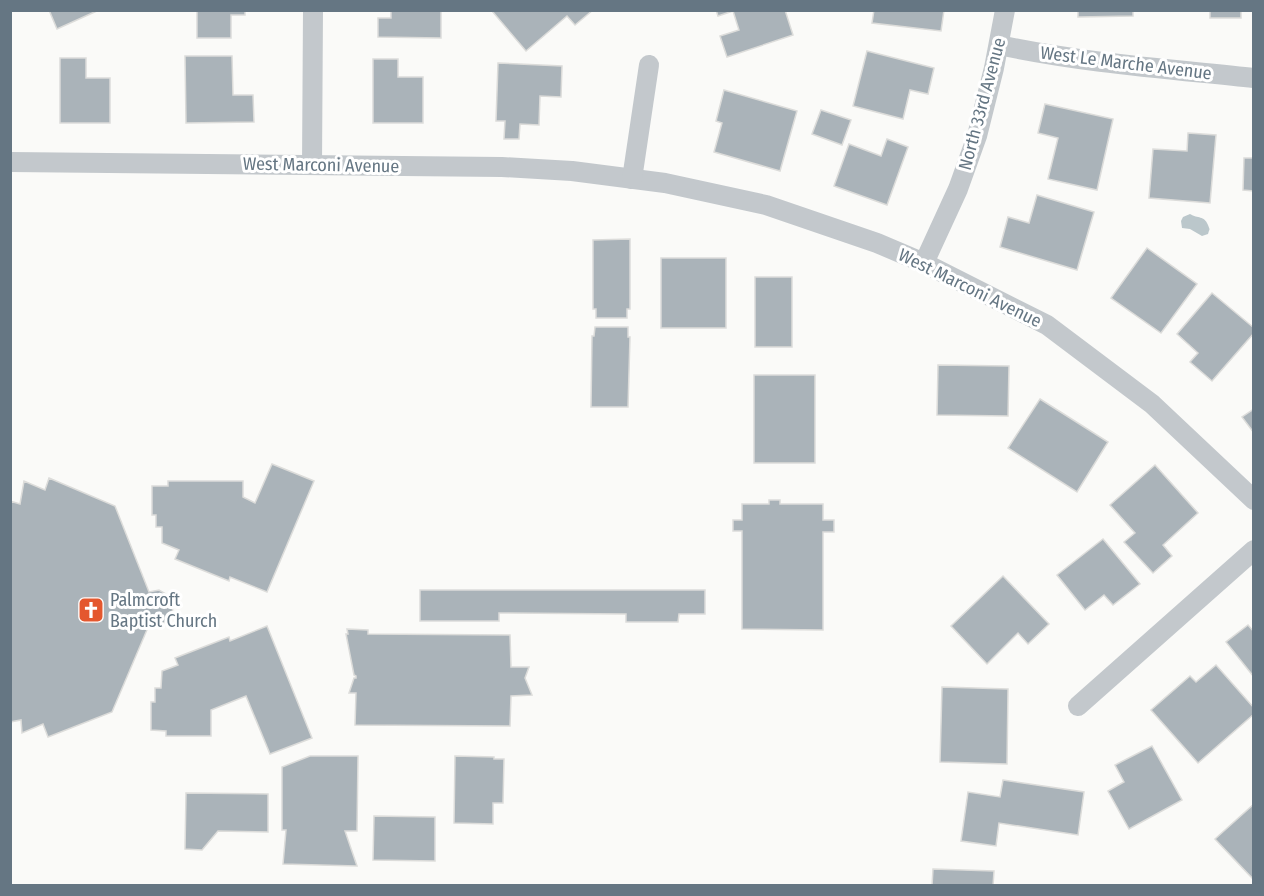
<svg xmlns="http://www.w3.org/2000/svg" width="1264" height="896" viewBox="0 0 1264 896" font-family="'Fira Sans Condensed',sans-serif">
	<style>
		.water { fill: #bbc7cb }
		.building { fill: #aab3b9; stroke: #dcdcda; stroke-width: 1.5 }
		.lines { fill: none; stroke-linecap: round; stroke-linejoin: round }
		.street { stroke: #c3c8cc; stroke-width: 20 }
		.labels { text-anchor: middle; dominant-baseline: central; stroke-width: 6; stroke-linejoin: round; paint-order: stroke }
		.street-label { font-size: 18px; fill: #657683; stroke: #fff }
		.poi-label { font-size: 18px; fill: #657683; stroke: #fff; text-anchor: start }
	</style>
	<rect width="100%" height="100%" fill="#fafaf8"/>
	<path class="water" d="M1190 214C1198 219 1204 215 1208 225 1210 231 1210 227 1208 234L1202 236 1190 229 1182 228 1181 221 1183 217Z"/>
	<g class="building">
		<path d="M49 10H99L57 29Z"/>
		<path d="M197 10H245V15H231V38H197Z"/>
		<path d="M391 10H441V38L378 37V18H391Z"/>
		<path d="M593 10 575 25 567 16 526 51 492 11Z"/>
		<path d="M716 10H785L793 35 727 57 720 36 739 30 733 11 718 16Z"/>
		<path d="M874 10H944L941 31 872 23Z"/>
		<path d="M1078 10H1133V16L1078 17Z"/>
		<rect x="1210" y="10" width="31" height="8"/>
		<path d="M867 51 934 68 928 94 910 90 903 119 853 106Z"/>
		<path d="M185 56H232L233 95H253L254 122 186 123Z"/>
		<path d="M60 58H86V78H110V123H60Z"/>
		<path d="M373 59H398V77H423V123H373Z"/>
		<path d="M498 63 562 66 561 97 540 96 539 125 520 124 519 139H504L505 121H496Z"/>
		<path d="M724 90 797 111 780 171 714 152 722 123 716 121Z"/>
		<path d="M1045 104 1113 119 1097 190 1048 179 1058 138 1038 133Z"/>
		<path d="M821 110 851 120 842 145 812 134Z"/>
		<path d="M1188 133 1216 135 1210 203 1149 198 1153 149 1187 151Z"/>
		<path d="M887 139 908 147 887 205 834 186 849 144 881 156Z"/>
		<path d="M1244 158H1254V191L1243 190Z"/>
		<path d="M1037 195 1094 212 1077 270 1000 247 1008 217 1029 223Z"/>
		<path d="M630 239V309H627V318H596V309H593V240Z"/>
		<path d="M1147 248 1197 284 1161 333 1111 298Z"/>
		<rect x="661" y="258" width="65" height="70"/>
		<rect x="755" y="277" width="37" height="70"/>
		<path d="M1212 293 1254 328V333L1212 381 1190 362 1198 353 1177 334Z"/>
		<path d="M595 327H628V337H630L628 407H591L592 336H594Z"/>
		<path d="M938 365 1009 366 1008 416 937 415Z"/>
		<rect x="754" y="375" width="61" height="88"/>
		<path d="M1040 399 1108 442 1077 492 1008 448Z"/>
		<path d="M1254 409V433L1242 417Z"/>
		<path d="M272 464 314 481 267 592 230 577 229 581 175 559 179 550 162 543V527H156V515H152V486H168V481H243V497L255 503Z"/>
		<path d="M1155 465 1198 513 1163 545 1172 556 1153 573 1124 542 1135 533 1110 505Z"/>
		<path d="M49 478 115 506 149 592 159 590 166 594 170 599 173 606 172 614 168 620 162 624 154 626 149 625 112 712 48 737 43 724 22 733 21 720 10 722V501L20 504 24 481 45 490Z"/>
		<path d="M769 500H780V504H823V520H834V532H823V630L742 629V531H733V520H742V504H769Z"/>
		<path d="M1103 539 1140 584 1113 605 1104 595 1085 610 1057 575Z"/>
		<path d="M1003 576 1049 624 1028 644 1018 633 987 664 951 626Z"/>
		<path d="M420 590H705V614H679L678 622H626V614L499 613V621H420Z"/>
		<path d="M1248 625 1254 632V677L1226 642Z"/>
		<path d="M267 626 312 738 270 754 246 696 211 710V736H166V731L151 730V702H155V688H161L162 671 178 665 175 658 229 637 230 641Z"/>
		<path d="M347 629 368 630V634L510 635 511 667H529L525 678 532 695 511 696 510 726 355 725 356 693H349L354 678H356V676L354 675 346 634H348Z"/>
		<path d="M1216 665 1254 708V714L1198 763 1151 710 1190 676 1196 682Z"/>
		<path d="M942 687 1008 689 1007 764 940 762Z"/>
		<path d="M1152 746 1182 800 1129 829 1108 791 1124 782 1115 765Z"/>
		<path d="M310 756H358L357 831H345L357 866 283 864 286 830H282V767Z"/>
		<path d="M455 756 494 757V759H504L503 803H493V824L454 823Z"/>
		<path d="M1003 780 1084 792 1078 835 999 823 996 846 961 841 968 792 1000 797Z"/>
		<path d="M186 793 268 794V832L218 831 202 850 185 849Z"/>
		<path d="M1254 804V880L1215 839Z"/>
		<path d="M374 816 435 817V861L373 860Z"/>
		<path d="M933 869 994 871 993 886H932Z"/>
	</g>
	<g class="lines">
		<g class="street">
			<path d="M999 45C1083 63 1169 69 1254 78"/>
			<path d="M10 162 502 167 572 171 665 183 766 205 877 243 924 263 1047 325 1152 404 1254 500"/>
			<path d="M312 165 313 10"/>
			<path d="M632 179 649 65"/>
			<path d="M924 263 958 189 977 136 994 68 1005 10"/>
			<path d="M1078 706 1254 550"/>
		</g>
	</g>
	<defs>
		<g id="church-square" transform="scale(1.35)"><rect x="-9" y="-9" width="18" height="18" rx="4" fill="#e4572e" stroke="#fff"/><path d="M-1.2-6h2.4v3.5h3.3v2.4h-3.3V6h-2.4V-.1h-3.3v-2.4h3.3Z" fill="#fff"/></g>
	</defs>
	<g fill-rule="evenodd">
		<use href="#church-square" x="91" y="610"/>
	</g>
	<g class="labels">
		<g class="street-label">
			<text transform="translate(1126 63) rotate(7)">West Le Marche Avenue</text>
			<text transform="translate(982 104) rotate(-75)">North 33rd Avenue</text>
			<text transform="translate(321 165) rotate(1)">West Marconi Avenue</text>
			<text transform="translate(970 288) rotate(26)">West Marconi Avenue</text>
		</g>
		<g class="poi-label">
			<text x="110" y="600">Palmcroft<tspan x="110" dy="21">Baptist Church</tspan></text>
		</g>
	</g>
	<rect width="1264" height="896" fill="none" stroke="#657683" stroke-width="24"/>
</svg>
